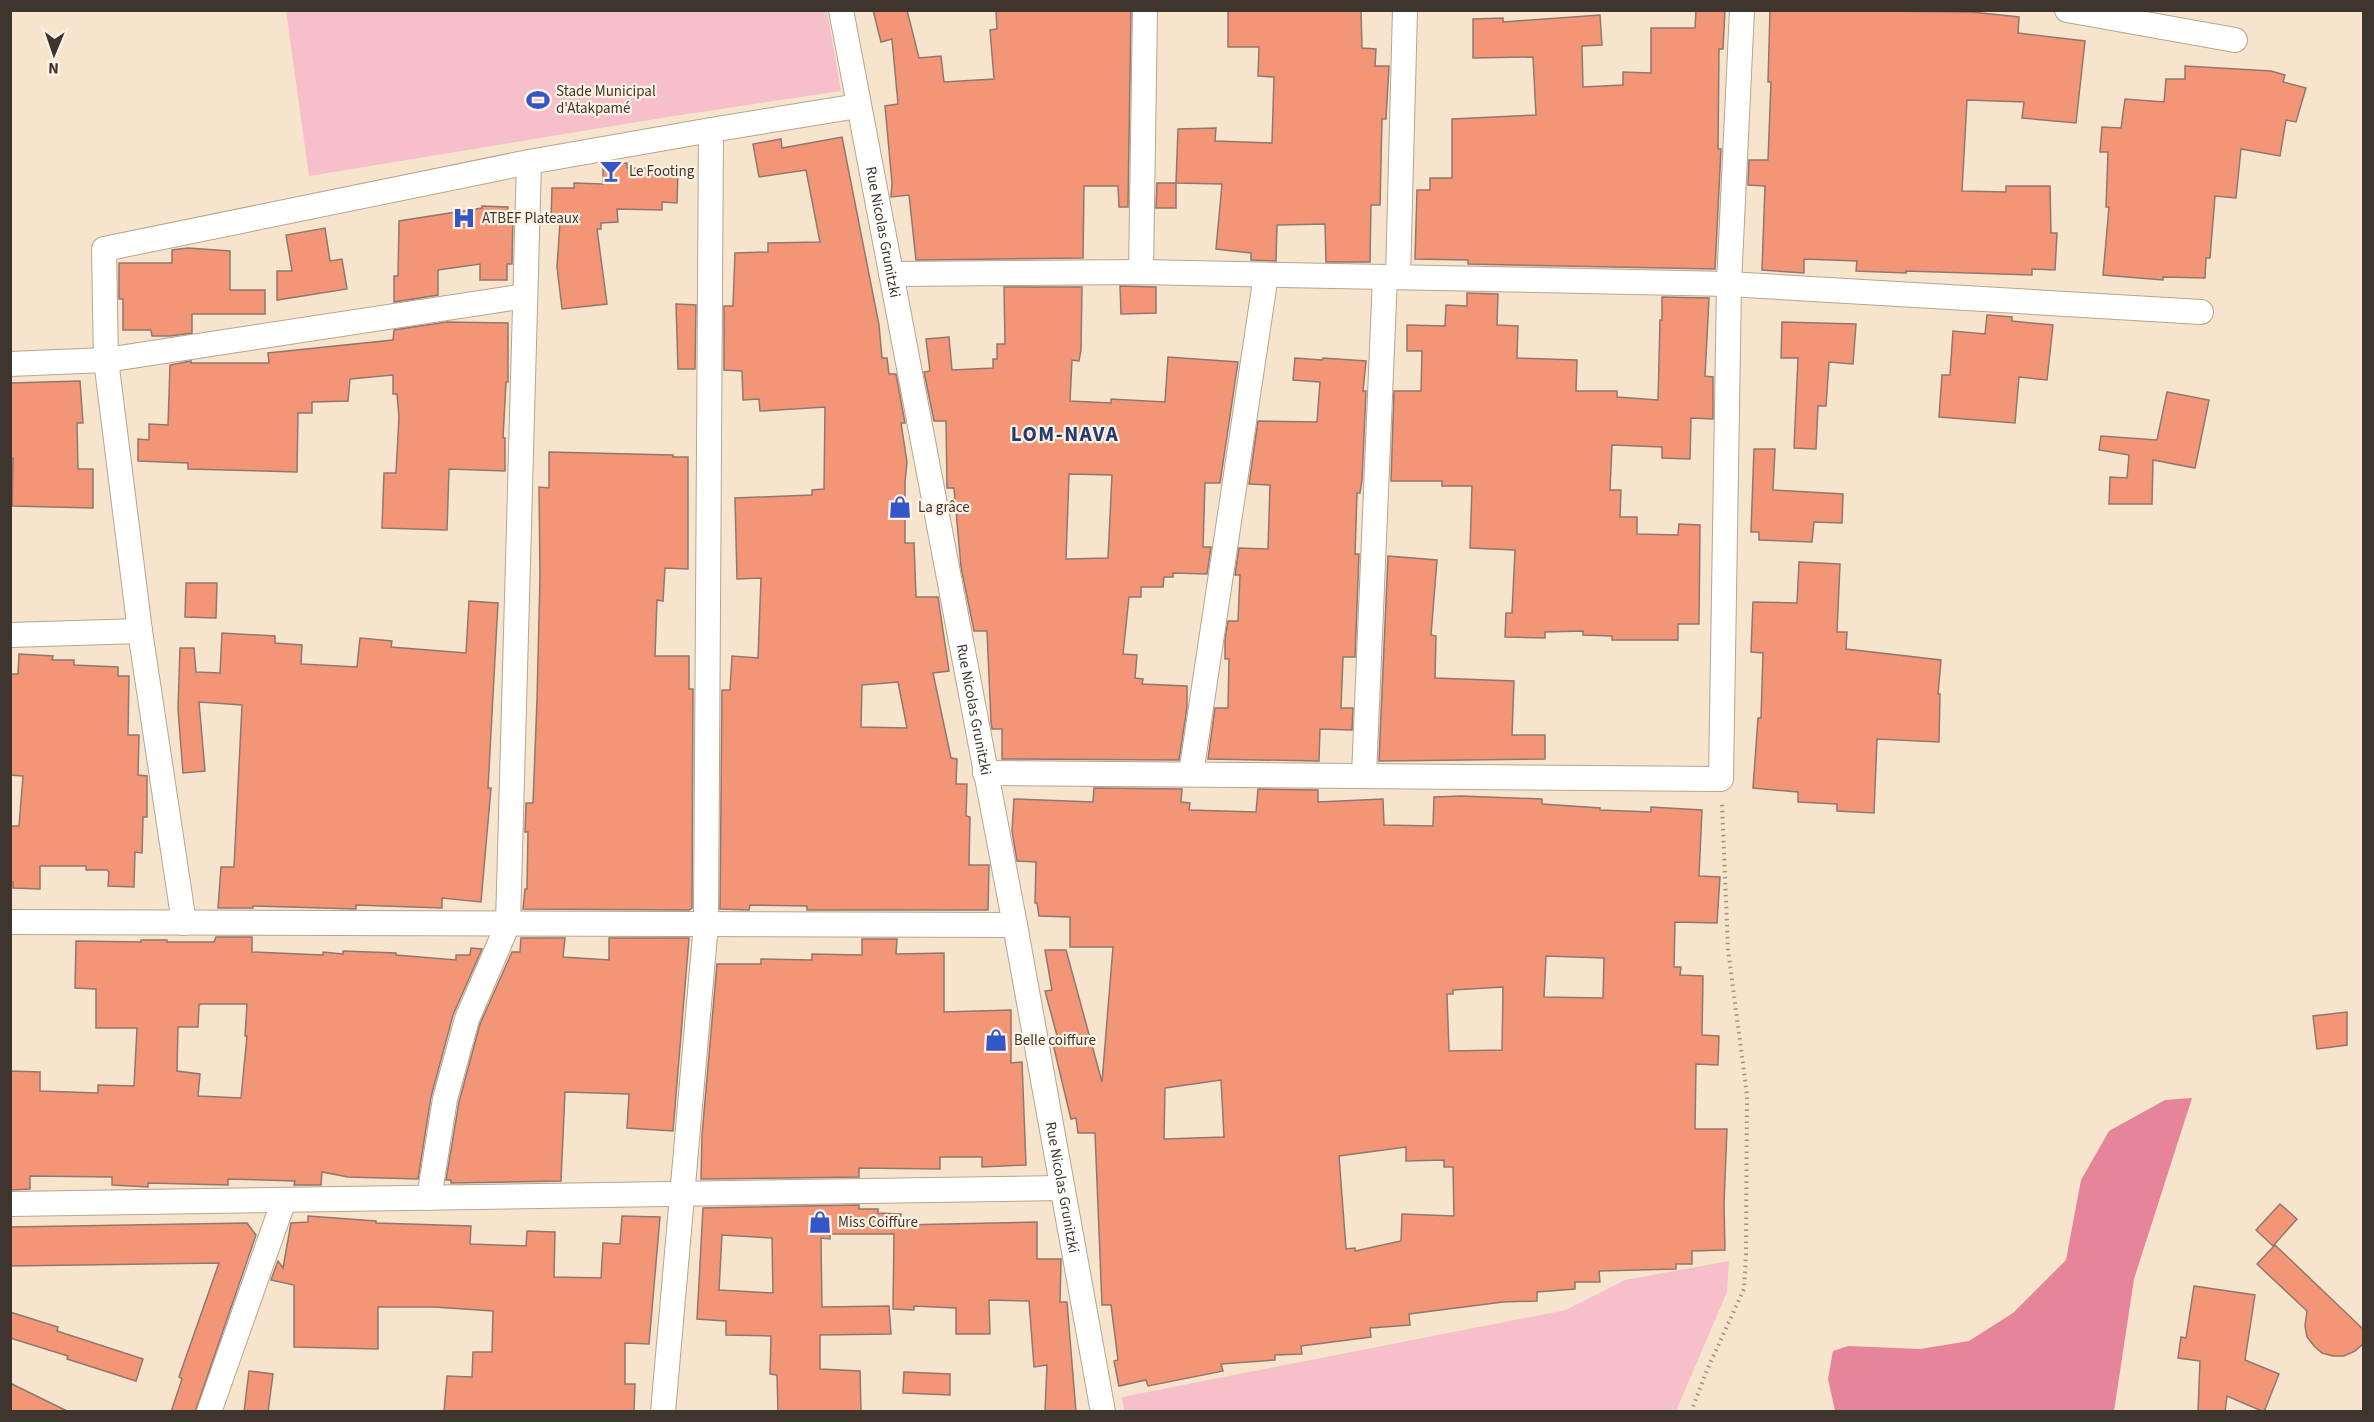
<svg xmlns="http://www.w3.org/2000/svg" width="2374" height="1422" viewBox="0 0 2374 1422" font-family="'Source Sans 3',sans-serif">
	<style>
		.green { fill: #f7bfc9 }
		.forest { fill: #e6859a }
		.building { fill: #f39677; stroke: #92776e; stroke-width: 1.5; fill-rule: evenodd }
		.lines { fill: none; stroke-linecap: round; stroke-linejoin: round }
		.street-casing { stroke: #b7a58f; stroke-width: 26 }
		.path { stroke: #a09282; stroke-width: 4; stroke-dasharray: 1.5 4.5; stroke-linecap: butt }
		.street { stroke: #fff; stroke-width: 24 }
		.labels { text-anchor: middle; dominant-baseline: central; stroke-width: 4.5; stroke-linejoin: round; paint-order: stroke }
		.poi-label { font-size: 15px; fill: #3e362e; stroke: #fef3e5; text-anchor: start }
		.street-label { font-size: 15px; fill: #3e362e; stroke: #fef3e5 }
		.district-label { font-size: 21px; font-weight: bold; letter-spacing: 1.5px; fill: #253971; stroke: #fef3e5 }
	</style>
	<rect width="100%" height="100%" fill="#f7e4cd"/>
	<g class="green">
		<path d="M286 11H827L841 91 674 116 309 176Z"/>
		<path d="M1729 1261 1727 1292 1676 1411H1124L1122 1397 1566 1310 1625 1280Z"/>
	</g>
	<path class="forest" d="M2192 1098 2134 1279 2114 1411H1835L1828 1379 1833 1351 1848 1346 1920 1349 1969 1341 2013 1313 2066 1260 2081 1180 2109 1131 2165 1100Z"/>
	<g class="building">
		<path d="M873 10H907L919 58 941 56 944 82 994 79 990 30 997 29 996 10H1131L1128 207H1119L1118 186H1084L1083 258 916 260 909 195 891 197 892 183 885 106 898 104 892 39 881 42Z"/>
		<path d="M1228 10H1361L1362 48 1376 49 1375 66H1389L1386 119H1382L1380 205H1371L1370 262H1326L1325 224 1277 225 1276 261 1251 260V253L1216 249 1222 184 1176 183 1178 129 1216 128 1215 141 1272 143 1274 77 1258 76 1259 47H1228Z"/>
		<path d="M1696 10H1725L1723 49H1719L1718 149H1721L1715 269 1468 264V260L1415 259 1417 190H1430V178H1452V119L1536 115 1533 57 1473 58V19L1503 18V22L1600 15 1602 45 1582 46 1583 87 1623 85V72L1651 73V28H1695Z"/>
		<path d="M1770 10 1972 12 2019 17 2018 33 2085 41 2076 123 2022 118 2024 102 1967 100 1962 191 2006 192V186H2050L2051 233H2057L2055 270 2032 269V275L1906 271V273L1856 271 1857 261 1804 259V273L1762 270 1765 186 1748 185 1749 160H1768L1771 82H1768Z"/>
		<path d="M2185 66 2271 71 2285 75 2283 82 2306 88 2296 122 2286 120 2280 156 2241 149 2236 198 2215 196 2210 258H2206L2205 278 2163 277V280L2103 275 2109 207H2106L2108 152H2100L2102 127 2121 128 2125 99 2164 102 2166 79H2185Z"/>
		<path d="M842 137 879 325 882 358H887L889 374H896L905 423H901L907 462 905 482V543H914L916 597H938L949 671 933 673 951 758 957 759 956 784H967L966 816 970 817 969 865H989L988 910H807V906L750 905 749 910 720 909 722 690H730L732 656 758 658 761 578 737 579 735 498 812 495V490L824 489 825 407 760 411 759 399 743 400 742 371 724 370V306H733L735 253 768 252V243L820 242 806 170 759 177 753 144 781 139 782 148ZM898 682 907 728 861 727 862 685Z"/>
		<path d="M627 163V168L678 169 677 203 662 202V210L617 209 618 222 601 223V229H597L607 304 562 309 557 267 560 222H551L552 188H574V183L603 184V164Z"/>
		<path d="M1157 183H1176V208H1156Z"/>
		<path d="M482 206 508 207V213L513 214 512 264H507V280H480V264L438 270V295L394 302V276H398L399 221 482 208Z"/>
		<path d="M325 228 330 261 342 259 347 289 277 300V271H292L286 235Z"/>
		<path d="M188 248 230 251V290H265V314H192V333L170 336H152L151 330H123V299H119V263H172V250Z"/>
		<path d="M1120 286 1156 287V313L1121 314Z"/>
		<path d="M1004 287H1082L1081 350 1079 361 1072 360 1070 401 1111 403V399L1165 402 1168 357 1238 362 1220 483H1205L1203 547H1211L1207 574 1173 573V577H1164L1163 587H1141V597H1129L1123 654 1137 655 1135 678 1143 679 1142 684 1187 686V707L1179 760 1002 759V729H992L991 722 987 631H974L961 567 954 488H947L946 421H934L924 372 930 371 926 339 949 337 952 370 993 368V359H997V344H1005ZM1069 474 1112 475 1108 558 1066 559Z"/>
		<path d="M1467 293 1498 294 1497 325 1518 326 1517 358 1577 360 1576 391H1617V397L1658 400 1660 320H1662V297L1709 298 1705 376 1713 377V419L1691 418 1690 459 1662 458V447L1612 445 1610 490H1621L1620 517H1637V534L1678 535 1679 524 1700 525 1699 624H1678V640H1612V636L1583 635V631L1545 632V638L1505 637 1506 613H1512L1515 550 1470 548 1472 486H1442V481H1391L1394 391H1421L1422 351H1407V325L1445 326 1446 305 1467 306Z"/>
		<path d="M676 304 696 305 695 369H678Z"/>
		<path d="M1987 315 2012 317V321L2053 325 2047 380 2019 377 2015 423 1939 417 1942 375H1950L1953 331 1985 334Z"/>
		<path d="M447 322 508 323V382H506L503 438H505V471L449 469 447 530 382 528 384 473H396L399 417 397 394H393V375L350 379 348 401 312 402V413H298L297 472 188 469V463L138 461V439L149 440V424L168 425 170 365 191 361V363H269L268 353 393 340 394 330Z"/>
		<path d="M1782 322 1856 324 1853 364 1829 362 1826 406H1818L1816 449 1794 448 1798 358H1781Z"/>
		<path d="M1295 358 1322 360 1323 358 1366 361 1363 391H1366L1362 480 1360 493H1357L1355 554H1359L1355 657H1343L1341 708H1353L1352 730 1320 729 1319 761 1208 759 1215 708H1228L1229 659H1225V640L1228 621H1238L1240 575H1235L1239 548 1268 549 1270 485 1249 484 1258 421 1317 422 1320 382 1293 380Z"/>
		<path d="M80 381 83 423H77L78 469H93V508L12 506 13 458H10V383Z"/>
		<path d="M2167 392 2209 400 2195 468 2153 460 2152 504H2109L2110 477 2127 478 2129 455 2099 450 2101 436 2157 440Z"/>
		<path d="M1754 449H1775L1773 490 1843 494 1842 523 1814 522 1812 542 1759 540V532H1751Z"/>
		<path d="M549 452 673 455V457H688V569L665 568 663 601 657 600 655 656H689V689H693L692 908 689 910 523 909 525 889H527L528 832H525L526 803H533L537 700 540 576 539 487 549 488Z"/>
		<path d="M1388 556 1437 560 1431 635 1436 636 1435 678 1514 681 1512 735H1545V759L1379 761Z"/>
		<path d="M1799 562 1840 564 1837 632H1847L1846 649 1941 660 1938 694H1940L1939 742 1877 739 1874 813 1837 811V804L1798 802V792L1753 788 1758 718H1761L1763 653 1751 652 1753 602 1797 603Z"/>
		<path d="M186 583H217L216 618 185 617Z"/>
		<path d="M469 601 498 603 488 788H491L481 902 442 898V908L356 905V909L253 906V908H218L221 867H234L242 705 199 702 205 771 183 773 178 709 180 648H194L196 672 220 673 222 633 275 636V643L302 645 301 664 357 667 360 638 392 641 391 647 466 653Z"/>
		<path d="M19 654 53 656 52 660H74V665L118 667V676H129L128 735H139L138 775 147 776V817H143L142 853 135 852 134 887 108 886 109 872 107 870H86V866H40V889L13 888V882H10V826H19L23 776 10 775V674H18Z"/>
		<path d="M1094 788 1182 789 1181 802 1190 803 1189 810 1256 812 1258 789 1318 790V802L1383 799 1384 825 1433 826 1434 797 1461 796 1542 799V804L1600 808V810L1651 812V807L1702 810 1699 876 1720 877 1717 923 1675 922 1674 967H1681L1680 975 1703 976 1702 1035 1719 1036 1718 1065 1696 1064 1695 1129H1727L1724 1204 1725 1250 1692 1251V1264H1676V1269L1599 1271 1600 1282H1575V1289L1537 1292V1301L1503 1302 1409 1314 1410 1325 1370 1328 1371 1337 1301 1346 1302 1354 1275 1355V1360L1221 1364 1223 1371 1148 1386 1146 1380 1119 1386 1114 1361 1118 1360 1111 1305H1102L1095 1133H1078L1076 1118 1071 1119 1053 1044 1059 1043 1045 991 1052 990 1045 950H1066L1102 1082 1113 947H1070V917L1039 916 1037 903H1035L1036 862 1017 861 1012 831 1014 799 1093 802ZM1546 956 1604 958 1603 998 1544 997ZM1503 987 1502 1050 1449 1051 1447 994H1453V990ZM1221 1080 1224 1137 1164 1139 1165 1088ZM1406 1147V1161L1444 1160V1167H1453L1454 1216 1402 1214 1401 1241 1355 1251V1248L1346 1249 1339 1156Z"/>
		<path d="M216 937H252V952L323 955V952L343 954V951L396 953V955L456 960V955H470L471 948 482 949 453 1015 431 1097 418 1179 348 1177 322 1172 321 1185H294L295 1181 228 1179V1185L148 1183V1187L112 1185V1177L30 1176V1189L10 1190V1071L40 1072V1091L98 1093V1085L134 1086 137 1028H96V989L75 988 76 941 141 942V940H167V942H214ZM247 1004 245 1036H247L241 1098 198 1096 200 1074 177 1071 178 1027H198L199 1005 201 1004Z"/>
		<path d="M521 938H565L563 957 609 960V938H689L673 1131 627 1128 629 1094 565 1092 561 1181 451 1183V1180H446L459 1102 480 1024 512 952H520Z"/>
		<path d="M862 939H897L896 954 944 953V1012L1011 1010V1063L1022 1062 1026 1165 982 1167V1157H940V1169L859 1168V1177L701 1179 702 1135 717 964H761V959L812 960V954L862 955Z"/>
		<path d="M2347 1012V1045L2317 1049 2313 1016Z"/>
		<path d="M2280 1204 2297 1219 2273 1246 2256 1230Z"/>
		<path d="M859 1205V1209H878V1213L901 1214 900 1225 1037 1222V1259H1061L1060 1302H1067L1076 1412H1045L1047 1365 1034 1367 1029 1301 989 1300 990 1334H956V1308L914 1306V1310L893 1309 894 1234H830V1239L821 1238 822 1307 889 1306 891 1334 820 1335V1369L860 1371 861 1412H778L777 1375 770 1374 771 1336 726 1335V1321L697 1319 703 1208ZM722 1235 772 1238 773 1293 719 1290Z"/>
		<path d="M308 1216 376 1221V1223L471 1226 470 1244 526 1246 527 1231 555 1232 554 1277 601 1278 603 1243 620 1244 622 1216 660 1217 649 1344 625 1343V1384H635L634 1412H444L447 1376 472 1377 473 1352H492L493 1311 434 1307H378V1349L294 1347V1285L271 1280 278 1261 283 1268 291 1223 308 1222Z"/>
		<path d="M247 1223 256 1235 195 1412H171L182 1379 179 1377 219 1263 10 1266V1227Z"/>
		<path d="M2275 1245 2364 1330V1343L2355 1351 2344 1356H2333L2322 1353 2314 1346 2307 1337 2305 1326 2307 1311 2257 1264Z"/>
		<path d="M2194 1286 2255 1295 2245 1360 2279 1374 2264 1412 2227 1396 2225 1412H2198L2200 1361 2178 1358 2181 1337 2186 1338Z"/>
		<path d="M10 1312 58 1327 57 1331 143 1359 136 1381 67 1359 68 1356 10 1338Z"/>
		<path d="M249 1371 273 1374 268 1412H244Z"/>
		<path d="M904 1372 950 1374V1395L903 1393Z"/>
		<path d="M10 1383 69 1412H10Z"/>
	</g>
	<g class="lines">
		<g class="street-casing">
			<g id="street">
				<path id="s1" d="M841 10 1015 925 1103 1412"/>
				<path d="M2067 10 2235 40"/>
				<path d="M1141 272 1145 10"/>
				<path d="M891 274 1141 272 1729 284 2201 312"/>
				<path d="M1398 277 1405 10"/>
				<path d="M10 364 106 360 525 296"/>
				<path d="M10 635 140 631"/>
				<path d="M985 773 1721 779 1729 284 1742 10"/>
				<path d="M1191 774 1266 275"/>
				<path d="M1364 776 1385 277"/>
				<path d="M10 922 1015 925"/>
				<path d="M184 923 140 631 106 360 104 249 529 162 711 130"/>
				<path d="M429 1198 445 1099 467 1019 508 924 529 162"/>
				<path d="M10 1204 1062 1188"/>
				<path d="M209 1412 284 1200"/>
				<path d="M663 1412 706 924 711 130 858 106"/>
			</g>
		</g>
		<path class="path" d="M1691 1412 1707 1370 1744 1289 1746 1254 1747 1095 1728 949 1722 804"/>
		<use href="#street" class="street"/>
	</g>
	<defs>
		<g id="stadium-bare" transform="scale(1.8)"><path d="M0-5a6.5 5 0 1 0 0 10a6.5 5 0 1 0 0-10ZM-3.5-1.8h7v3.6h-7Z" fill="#3457c8" stroke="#fef3e5" stroke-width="2.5" paint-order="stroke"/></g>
		<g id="bar-bare" transform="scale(1.8)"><path d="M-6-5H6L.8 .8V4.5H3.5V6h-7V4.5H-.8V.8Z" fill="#3457c8" stroke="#fef3e5" stroke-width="2.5" paint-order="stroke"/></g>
		<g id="hospital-bare" transform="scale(1.8)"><path d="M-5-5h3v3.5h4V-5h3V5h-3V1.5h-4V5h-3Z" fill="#3457c8" stroke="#fef3e5" stroke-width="2.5" paint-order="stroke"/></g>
		<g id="shop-bare" transform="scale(1.8)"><path d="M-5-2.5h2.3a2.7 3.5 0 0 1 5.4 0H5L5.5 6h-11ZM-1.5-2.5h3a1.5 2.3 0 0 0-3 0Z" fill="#3457c8" stroke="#fef3e5" stroke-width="2.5" paint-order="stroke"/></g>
	</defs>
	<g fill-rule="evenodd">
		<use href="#stadium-bare" x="538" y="100"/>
		<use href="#bar-bare" x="611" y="171"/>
		<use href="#hospital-bare" x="464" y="218"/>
		<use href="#shop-bare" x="900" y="507"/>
		<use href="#shop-bare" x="996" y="1040"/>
		<use href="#shop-bare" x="820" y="1222"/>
	</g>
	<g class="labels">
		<g class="poi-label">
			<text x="556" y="91">Stade Municipal<tspan x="556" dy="17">d'Atakpamé</tspan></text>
			<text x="629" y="171">Le Footing</text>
			<text x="482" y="218">ATBEF Plateaux</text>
			<text x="918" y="507">La grâce</text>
			<text x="1014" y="1040">Belle coiffure</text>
			<text x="838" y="1222">Miss Coiffure</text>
		</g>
		<g class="street-label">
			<text stroke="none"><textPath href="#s1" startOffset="226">Rue Nicolas Grunitzki</textPath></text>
			<text stroke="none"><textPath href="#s1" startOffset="712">Rue Nicolas Grunitzki</textPath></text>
			<text stroke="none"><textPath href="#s1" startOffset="1198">Rue Nicolas Grunitzki</textPath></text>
		</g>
		<g class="district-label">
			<text x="1065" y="434">LOM-NAVA</text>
		</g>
	</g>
	<rect width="2374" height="1422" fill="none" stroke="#3e362e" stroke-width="24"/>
	<g transform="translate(54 54) rotate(182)" stroke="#fef3e5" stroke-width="4.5" paint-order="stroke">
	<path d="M0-4.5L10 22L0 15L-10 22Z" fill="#3e362e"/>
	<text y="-9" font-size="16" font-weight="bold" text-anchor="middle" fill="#3e362e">N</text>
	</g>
</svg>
